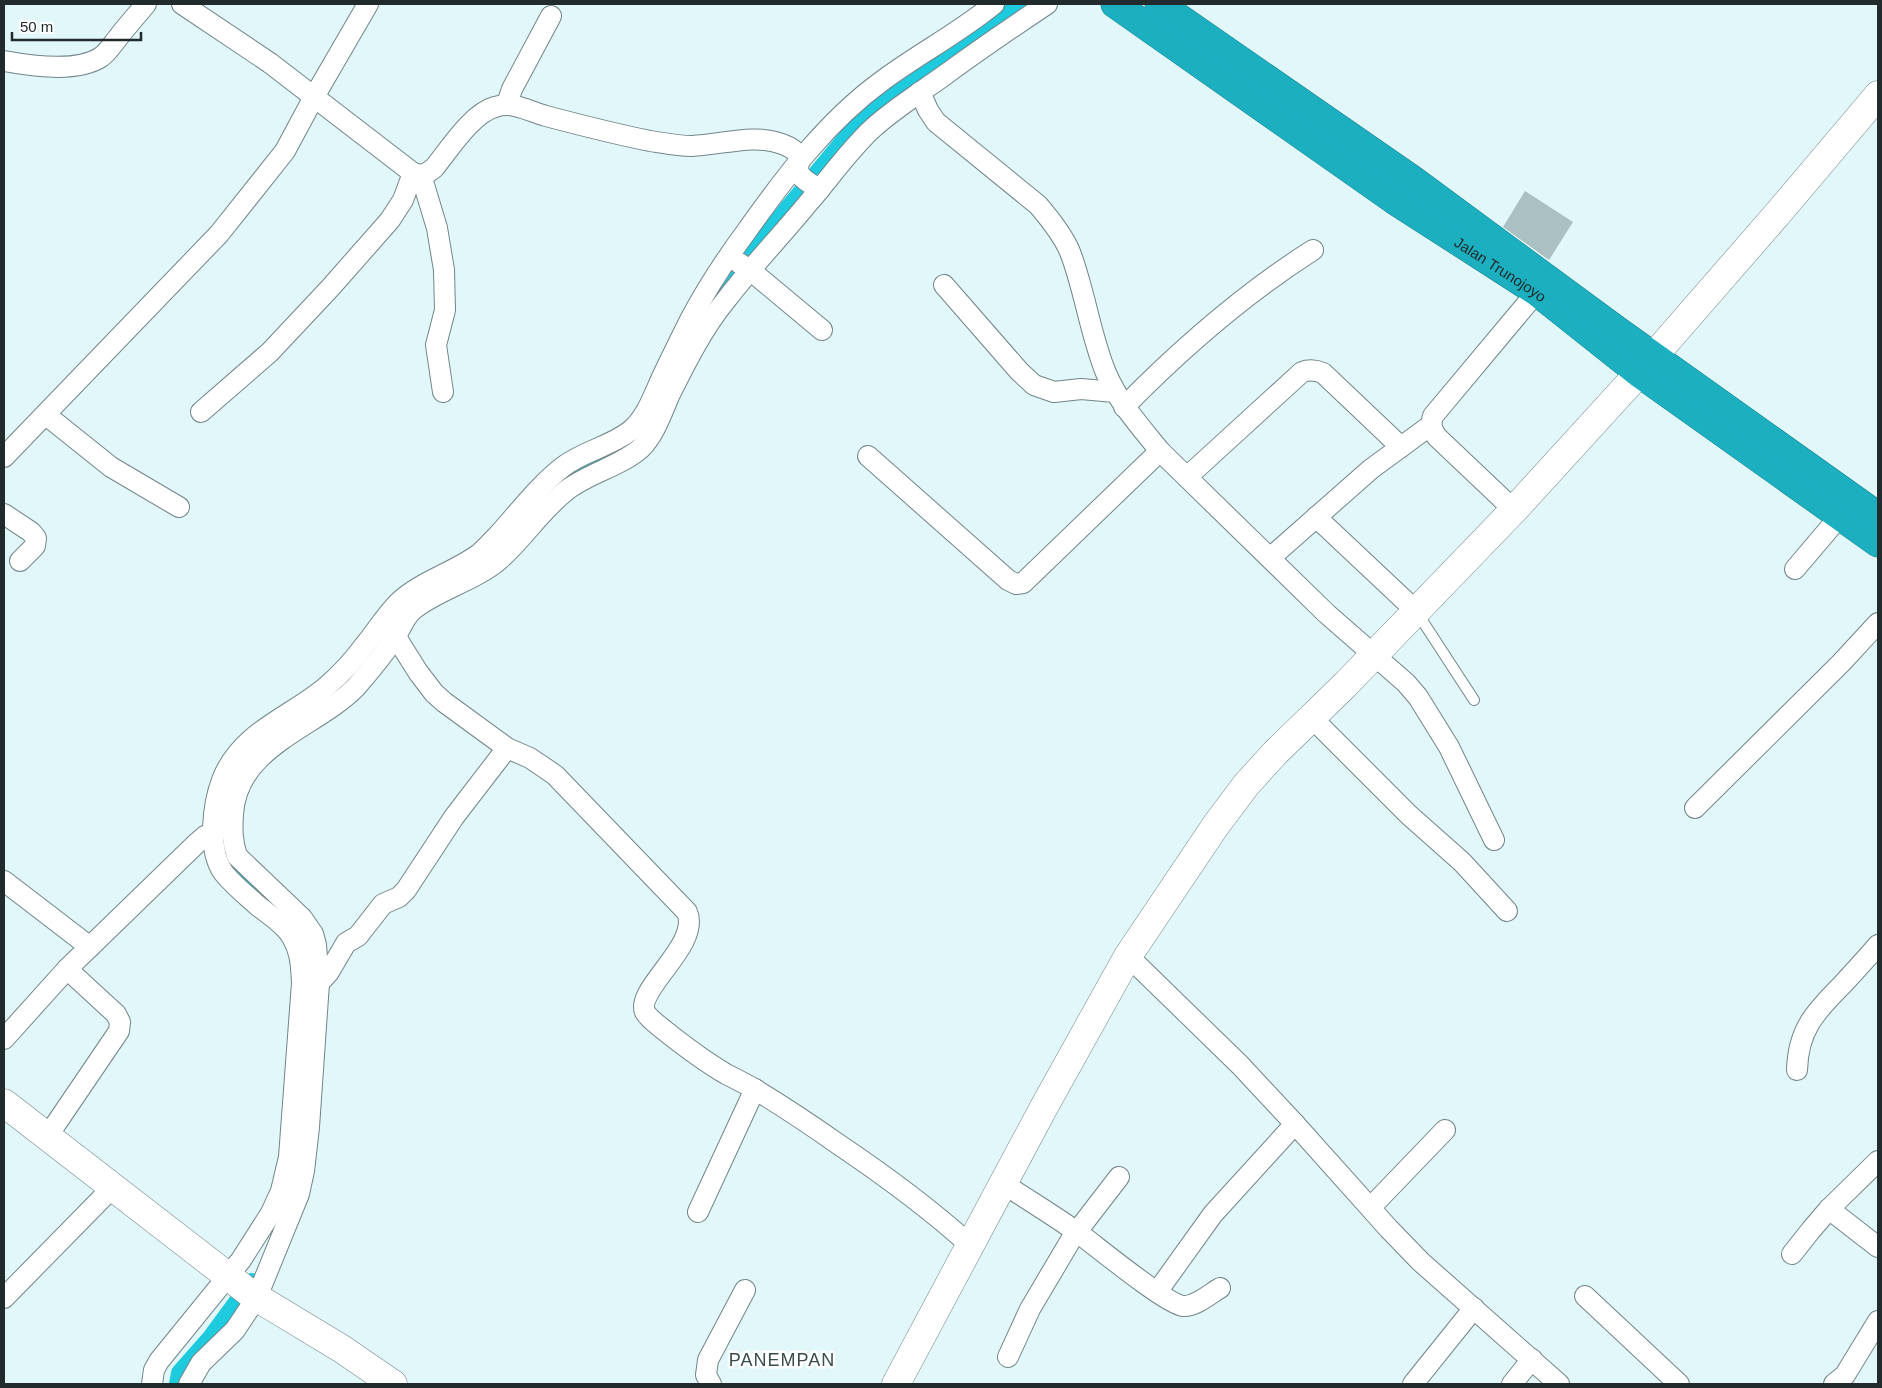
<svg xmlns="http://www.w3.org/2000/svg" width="1882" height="1388" viewBox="0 0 1882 1388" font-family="Helvetica,sans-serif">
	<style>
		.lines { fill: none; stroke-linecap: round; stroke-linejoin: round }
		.canal { stroke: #1ecade; stroke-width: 18 }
		.building { fill: #abc0c3 }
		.lane-casing { stroke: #718588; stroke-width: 12 }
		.street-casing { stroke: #718588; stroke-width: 22 }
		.secondary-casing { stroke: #718588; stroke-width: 29 }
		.highway-casing { stroke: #1d818c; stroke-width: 29 }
		.lane { stroke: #fff; stroke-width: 10 }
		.street { stroke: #fff; stroke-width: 20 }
		.secondary { stroke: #fff; stroke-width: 28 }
		.highway { stroke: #1bafc0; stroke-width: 28 }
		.labels { text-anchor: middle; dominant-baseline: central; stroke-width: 5; stroke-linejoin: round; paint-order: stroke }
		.street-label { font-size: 15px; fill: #222b2c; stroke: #fff }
		.quarter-label { font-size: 18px; letter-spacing: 1px; fill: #394c4e; stroke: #fff }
	</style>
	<rect width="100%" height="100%" fill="#e1f7fa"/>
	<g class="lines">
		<g class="canal">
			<path d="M706 316 718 293 864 117 950 58 1020 4"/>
			<path d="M569 484 588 465 623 451 626 448"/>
			<path d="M228 858 281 916"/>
			<path d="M178 1384 180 1373 210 1339 252 1282"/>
		</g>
	</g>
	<path class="building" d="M1525 191 1573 222 1549 260 1503 227Z"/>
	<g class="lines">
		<g class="lane-casing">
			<path id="lane" d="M1416 611 1474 700"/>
		</g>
		<g class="street-casing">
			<g id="street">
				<path d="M182 4 270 63 413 173 421 175 427 173 434 168C449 150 472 113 495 107 498 106 503 105 506 105 516 104 535 113 546 116 580 125 615 134 650 141 663 143 678 146 692 146 722 145 753 133 782 144 810 154 792 166 801 176 806 182 814 186 820 189"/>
				<path d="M4 61C31 66 77 73 101 57 108 52 112 45 117 39 126 27 136 16 146 4"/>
				<path d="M920 92 928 110 936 122 1038 205C1050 219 1063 235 1070 252 1085 291 1090 334 1106 373 1119 403 1139 425 1160 451"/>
				<path d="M507 104 512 89 551 16"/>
				<path d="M421 175 437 228 444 270 445 310 436 345 443 392"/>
				<path d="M739 263 750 270 822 330"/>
				<path d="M944 285 1019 371 1034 385 1054 392 1081 389 1115 392"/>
				<path d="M1124 407C1181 349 1244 294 1313 250"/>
				<path d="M201 412 270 352 331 287 390 220 403 200 413 173"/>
				<path d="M46 415 111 467 179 507"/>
				<path d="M868 456 1008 580 1016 584 1023 583 1160 451 1327 614 1406 683 1418 697 1449 747 1494 840"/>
				<path d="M4 457 219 234 285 151 314 97 368 4"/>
				<path d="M1187 477 1302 372C1310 369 1316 370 1323 373L1401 447"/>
				<path d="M1514 510 1437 437C1432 430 1430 425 1433 416L1545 282"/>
				<path d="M4 514 31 532 36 538 35 546 20 561"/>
				<path d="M1316 517 1416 611"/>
				<path d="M1270 558 1371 469 1431 425"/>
				<path d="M1795 569 1840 516"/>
				<path d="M388 630 396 637 418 672 434 693 444 702 507 748 530 758 555 775 687 912C701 945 635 989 645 1012 649 1019 658 1025 664 1030 684 1046 704 1061 726 1074 736 1079 746 1084 756 1090 784 1107 811 1125 838 1144 884 1175 929 1208 970 1245"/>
				<path d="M1311 717 1409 815 1462 862 1507 911"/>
				<path d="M1695 808 1841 663 1878 623"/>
				<path d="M4 881 90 947"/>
				<path d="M1128 956 1240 1065 1295 1124 1389 1229 1421 1262 1559 1384"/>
				<path d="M319 983 329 972 346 943 358 936 383 904 399 897 406 890 454 817 507 748"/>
				<path d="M4 1039 67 969 198 842 205 836 214 833"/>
				<path d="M1797 1070C1798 1030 1815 1012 1842 985 1854 972 1866 959 1878 945"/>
				<path d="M47 1137 119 1031 120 1022 116 1014 67 969"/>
				<path d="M1004 1184C1028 1200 1053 1215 1077 1232 1095 1245 1166 1304 1183 1306 1195 1307 1210 1294 1220 1288"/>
				<path d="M1371 1207 1445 1130"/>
				<path d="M1829 1209 1878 1247"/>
				<path d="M698 1212 755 1089"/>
				<path d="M1792 1254 1811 1230 1829 1209 1878 1161"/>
				<path d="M1157 1292 1213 1214 1295 1124"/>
				<path d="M1585 1296 1679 1384"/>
				<path d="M4 1298 112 1188"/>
				<path d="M1008 1357 1030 1309 1072 1238 1119 1177"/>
				<path d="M152 1384 154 1370 159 1361 241 1260 271 1213 281 1191 289 1157 302 983C301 966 301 952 292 937 284 923 269 915 257 905 246 895 232 884 223 872 207 849 213 804 222 780 241 731 291 717 327 686 341 674 353 661 364 646 376 632 385 616 398 603 421 581 453 573 479 554 486 548 492 541 498 535 519 512 539 485 564 466 584 451 611 446 630 431 647 418 655 391 664 373 673 354 682 336 691 318 707 288 726 259 746 232 785 177 827 121 882 81 918 54 959 33 994 4"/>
				<path d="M189 1384 201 1363 235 1330 257 1297 299 1194 304 1171 309 1127 319 983 316 945 313 934 302 918 237 856C232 841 232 829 233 814 237 746 316 728 356 687 369 672 383 655 394 639 401 629 404 617 414 609 440 589 474 581 499 560 523 539 541 510 567 490 589 473 621 466 641 448 655 434 662 412 670 394 686 362 703 328 726 300 752 266 782 235 809 202 830 178 849 150 873 128 894 109 918 94 942 77 976 52 1011 28 1047 4"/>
				<path d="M711 1384 706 1375 708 1360 745 1290"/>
				<path d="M1413 1384 1474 1308"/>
				<path d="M1512 1384 1532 1359"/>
				<path d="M1834 1384 1845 1375 1878 1321"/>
			</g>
		</g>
		<g class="secondary-casing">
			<g id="secondary">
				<path d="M4 1103 251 1294 342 1349 393 1384"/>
				<path d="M896 1384 1044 1107 1128 956 1216 825 1246 785 1275 753 1345 685 1514 510 1639 373 1780 211 1878 95"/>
			</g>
		</g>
		<g class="highway-casing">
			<g id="highway">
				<path id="s1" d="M1115 4 1394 200 1537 292 1639 373 1878 543"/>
				<path d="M1159 4 1413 180 1618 331 1878 516"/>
			</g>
		</g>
		<use href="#lane" class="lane"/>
		<use href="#street" class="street"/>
		<use href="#secondary" class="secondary"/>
		<use href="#highway" class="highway"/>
	</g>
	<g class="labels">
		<g class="street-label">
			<text stroke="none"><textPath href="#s1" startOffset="468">Jalan Trunojoyo</textPath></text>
		</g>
		<g class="quarter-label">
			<text x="782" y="1360">PANEMPAN</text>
		</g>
	</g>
	<rect width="1882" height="1388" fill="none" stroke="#222b2c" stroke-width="10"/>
	<path d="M12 32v8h129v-8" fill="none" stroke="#222b2c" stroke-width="2.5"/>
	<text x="20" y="32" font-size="15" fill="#222b2c" stroke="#ffffff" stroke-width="4" paint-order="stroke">50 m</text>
</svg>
